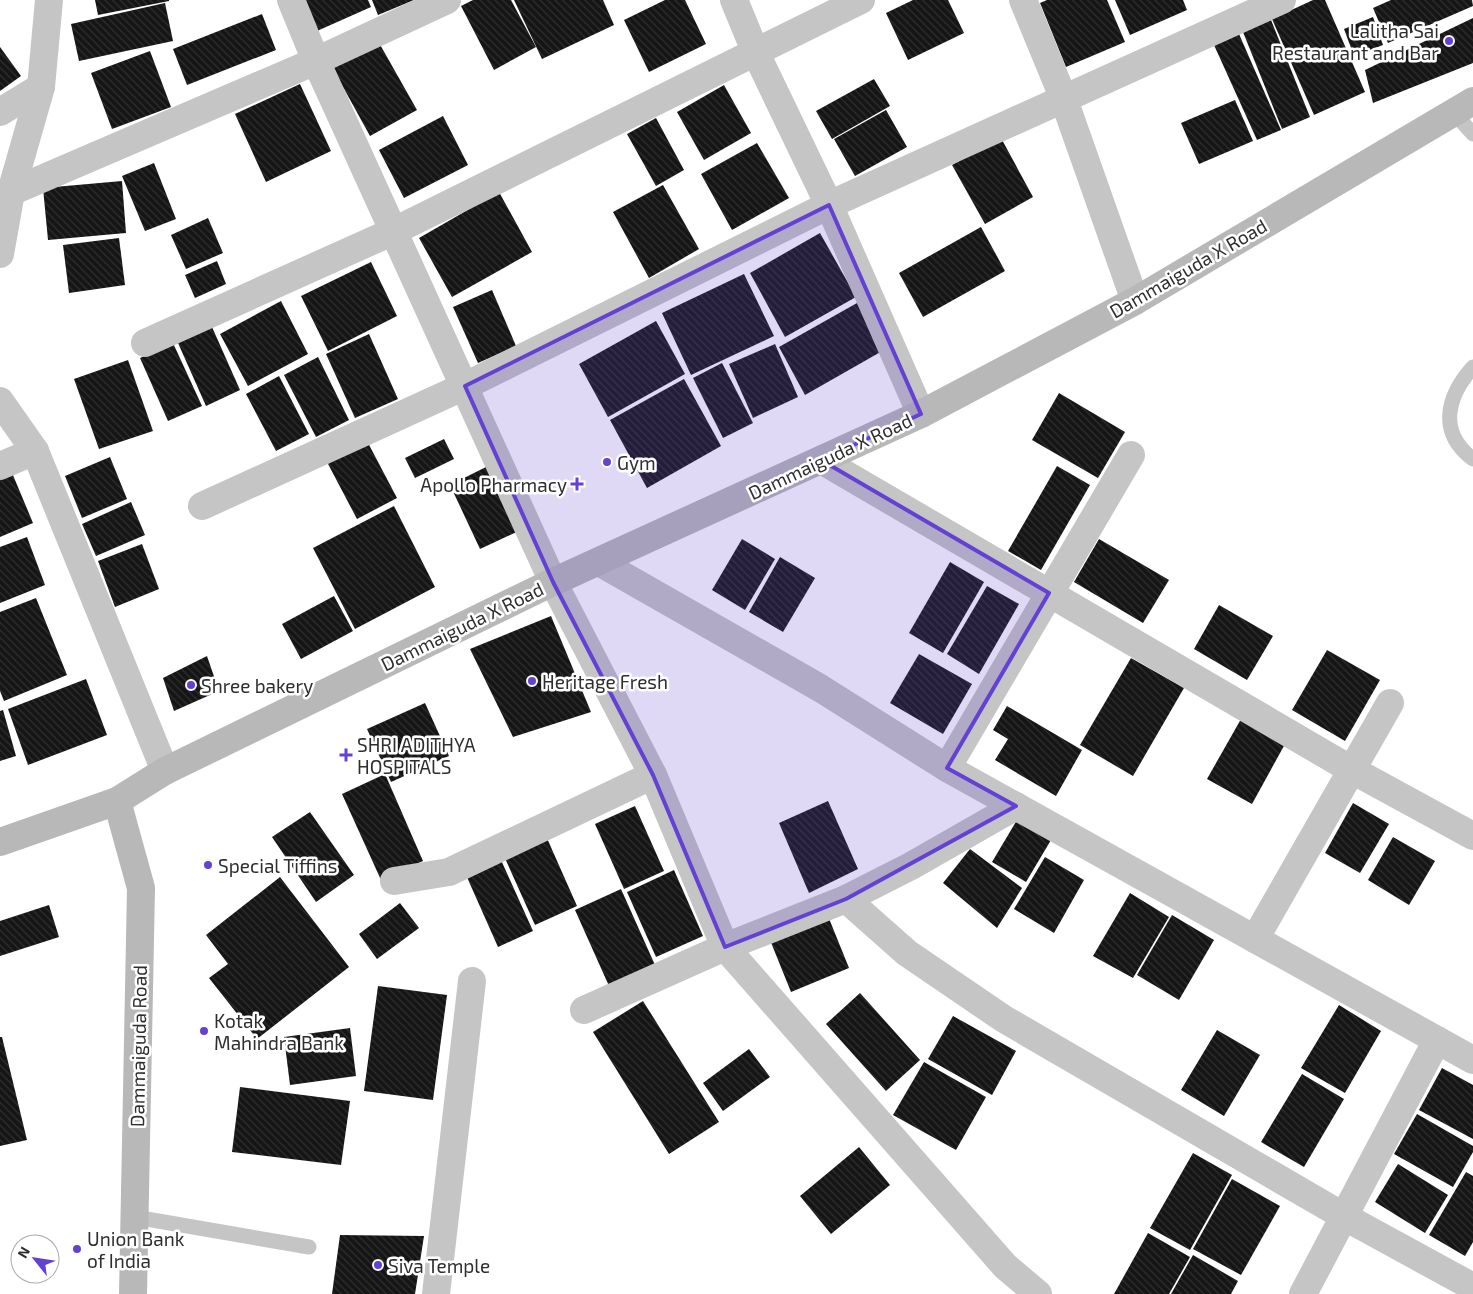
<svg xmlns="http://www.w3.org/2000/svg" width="1473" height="1294" viewBox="0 0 1473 1294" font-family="'Exo 2',sans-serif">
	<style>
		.building { fill: url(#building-back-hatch) }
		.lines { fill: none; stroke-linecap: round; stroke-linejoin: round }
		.lane { stroke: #c5c5c5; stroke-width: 15 }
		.street { stroke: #c5c5c5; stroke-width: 28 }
		.secondary { stroke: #b8b8b8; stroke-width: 28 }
		.marked { fill: #6341d3; fill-opacity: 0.2; stroke: #6341d3; stroke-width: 4; stroke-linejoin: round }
		.poi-dot { fill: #6341d3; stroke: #fff; stroke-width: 2 }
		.labels { text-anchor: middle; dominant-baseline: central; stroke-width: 5; stroke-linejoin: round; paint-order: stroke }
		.poi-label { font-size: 19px; fill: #2e2e2e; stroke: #fff; text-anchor: start }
		.street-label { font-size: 19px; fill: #2e2e2e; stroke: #fff }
	</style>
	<defs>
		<pattern id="building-back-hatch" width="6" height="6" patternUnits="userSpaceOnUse" patternTransform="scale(1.25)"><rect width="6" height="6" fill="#151515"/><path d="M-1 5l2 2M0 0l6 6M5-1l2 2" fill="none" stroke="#2f2f2f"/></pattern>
	</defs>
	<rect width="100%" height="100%" fill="#fff"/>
	<g class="building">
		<path d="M95 0H169V1L98 15Z"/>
		<path d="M304 0H368L371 7 317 31Z"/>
		<path d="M372 0H414L378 15Z"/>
		<path d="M473 0H511L536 47 494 70 461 6Z"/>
		<path d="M514 0H603L614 25 542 59Z"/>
		<path d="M665 0H685L706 44 649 72 624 20Z"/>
		<path d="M913 0H948L964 33 908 60 886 13Z"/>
		<path d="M1047 0H1107L1125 42 1066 67 1040 3Z"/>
		<path d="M1115 0H1183L1187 10 1130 35Z"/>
		<path d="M1313 0H1325L1365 92 1314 115 1272 19Z"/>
		<path d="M1391 0H1472L1473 6 1388 43 1373 8Z"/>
		<path d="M165 3 173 41 79 61 71 24Z"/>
		<path d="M262 14 276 50 187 85 173 49Z"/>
		<path d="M1373 17 1383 45 1354 56 1344 29Z"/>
		<path d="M1473 18V63L1373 103 1365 70Z"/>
		<path d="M1271 20 1310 117 1282 129 1243 32Z"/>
		<path d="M1239 34 1281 130 1257 140 1214 45Z"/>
		<path d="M378 41 417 110 370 136 332 67Z"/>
		<path d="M0 47 21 76 0 91Z"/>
		<path d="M150 51 171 107 112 129 91 73Z"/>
		<path d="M874 79 890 106 832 139 816 111Z"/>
		<path d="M300 84 331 151 266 182 235 114Z"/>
		<path d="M724 85 751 133 704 160 677 112Z"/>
		<path d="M1235 100 1253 141 1199 164 1181 123Z"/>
		<path d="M886 110 907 147 855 176 834 139Z"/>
		<path d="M443 116 468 165 404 198 379 150Z"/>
		<path d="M656 118 684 170 656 186 627 134Z"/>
		<path d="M1001 138 1033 197 985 224 952 165Z"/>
		<path d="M757 143 789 198 732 230 701 174Z"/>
		<path d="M154 163 176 219 145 231 122 176Z"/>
		<path d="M122 181 126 233 48 240 43 188Z"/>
		<path d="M663 185 699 249 649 278 613 212Z"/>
		<path d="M499 192 532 252 452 297 419 238Z"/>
		<path d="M208 218 223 253 186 269 171 235Z"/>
		<path d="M981 227 1005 271 923 317 899 273Z"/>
		<path d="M820 233 856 297 785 337 750 273Z"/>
		<path d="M119 238 125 285 69 293 63 245Z"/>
		<path d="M217 261 226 284 195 298 185 275Z"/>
		<path d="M371 262 397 316 328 351 301 296Z"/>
		<path d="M744 274 774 336 691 375 662 313Z"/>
		<path d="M492 290 516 346 478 363 453 307Z"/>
		<path d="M281 301 308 354 248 386 220 334Z"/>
		<path d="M857 303 884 350 805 395 779 347Z"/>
		<path d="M656 321 685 374 608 417 579 364Z"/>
		<path d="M212 327 240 390 206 406 178 343Z"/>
		<path d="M369 334 398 399 355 418 326 354Z"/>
		<path d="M173 343 202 406 168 421 140 358Z"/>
		<path d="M775 344 798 397 753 418 729 364Z"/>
		<path d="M318 357 349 420 316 437 284 375Z"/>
		<path d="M128 360 153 431 99 449 74 379Z"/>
		<path d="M722 363 753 423 723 438 693 378Z"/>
		<path d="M279 376 309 434 276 451 246 394Z"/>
		<path d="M684 379 721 446 647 488 610 420Z"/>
		<path d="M1059 393 1125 432 1098 478 1032 440Z"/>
		<path d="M444 439 454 459 415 478 405 458Z"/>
		<path d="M367 441 397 498 357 519 327 462Z"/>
		<path d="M110 457 127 499 82 518 65 476Z"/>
		<path d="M490 465 521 530 480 549 450 485Z"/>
		<path d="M1057 466 1090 485 1041 570 1008 551Z"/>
		<path d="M10 468 33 523 0 537V473Z"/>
		<path d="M131 502 145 535 96 556 82 524Z"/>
		<path d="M394 506 435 587 355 629 313 548Z"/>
		<path d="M27 537 45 585 0 603V547Z"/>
		<path d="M742 539 775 559 745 610 712 590Z"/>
		<path d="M1099 539 1169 580 1143 623 1074 582Z"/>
		<path d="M142 544 159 589 115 607 98 561Z"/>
		<path d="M780 557 815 578 783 632 749 612Z"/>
		<path d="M950 562 984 582 943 653 909 633Z"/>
		<path d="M987 586 1019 604 979 674 947 654Z"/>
		<path d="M334 596 353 631 301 659 282 624Z"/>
		<path d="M36 598 67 675 4 701 0 691V612Z"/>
		<path d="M1219 605 1273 636 1247 680 1194 649Z"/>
		<path d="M551 616 591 712 513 737 470 649Z"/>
		<path d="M1327 650 1380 680 1345 741 1292 710Z"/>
		<path d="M919 654 972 684 943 734 890 703Z"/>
		<path d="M207 656 219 691 174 711 163 678Z"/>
		<path d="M1131 658 1184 688 1133 776 1080 745Z"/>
		<path d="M86 679 107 735 28 765 8 709Z"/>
		<path d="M425 703 449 756 391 782 367 729Z"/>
		<path d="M1007 706 1082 750 1056 796 995 760 1008 739 993 730Z"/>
		<path d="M3 710 16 756 0 761V711Z"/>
		<path d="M1241 719 1285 744 1252 804 1207 779Z"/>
		<path d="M385 774 423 861 381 880 342 794Z"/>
		<path d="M828 801 858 869 809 893 779 823Z"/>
		<path d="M1353 803 1389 824 1360 873 1325 853Z"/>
		<path d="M635 806 664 871 624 889 595 824Z"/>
		<path d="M310 812 354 875 316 902 272 837Z"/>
		<path d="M1017 820 1051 840 1026 882 992 862Z"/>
		<path d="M546 836 577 906 535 925 504 856Z"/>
		<path d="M1393 837 1435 861 1409 905 1368 880Z"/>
		<path d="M970 849 1022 888 997 928 943 883Z"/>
		<path d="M1045 857 1084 880 1054 933 1014 909Z"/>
		<path d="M501 860 533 931 498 947 466 875Z"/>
		<path d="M674 870 703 936 656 957 627 892Z"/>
		<path d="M280 877 349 967 257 1039 209 978 228 964 206 935Z"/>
		<path d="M621 889 655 965 609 986 575 910Z"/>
		<path d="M1130 893 1169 917 1133 978 1093 956Z"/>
		<path d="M400 903 419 928 377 959 359 934Z"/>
		<path d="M49 905 59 937 0 956V921Z"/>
		<path d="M1172 915 1214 940 1179 1000 1137 975Z"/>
		<path d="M828 916 849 968 791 992 770 940Z"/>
		<path d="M378 986 447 995 433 1100 364 1091Z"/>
		<path d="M860 993 920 1060 886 1091 826 1024Z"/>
		<path d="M643 1001 719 1122 669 1154 593 1032Z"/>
		<path d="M1339 1005 1381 1031 1345 1093 1301 1068Z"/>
		<path d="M953 1016 1016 1051 992 1095 928 1059Z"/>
		<path d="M350 1028 356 1076 290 1085 284 1037Z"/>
		<path d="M1217 1030 1260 1055 1224 1116 1181 1090Z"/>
		<path d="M0 1037H2L27 1140 0 1146Z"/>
		<path d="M749 1049 770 1077 723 1111 703 1083Z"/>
		<path d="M924 1062 986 1097 956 1150 893 1115Z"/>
		<path d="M1442 1068 1473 1085V1139L1419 1110Z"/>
		<path d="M1302 1074 1344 1099 1304 1167 1261 1142Z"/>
		<path d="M240 1087 350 1101 341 1165 232 1152Z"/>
		<path d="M1417 1114 1473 1146V1152L1453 1187 1394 1154Z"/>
		<path d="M859 1147 890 1185 831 1234 800 1196Z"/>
		<path d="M1193 1153 1232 1175 1190 1250 1150 1228Z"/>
		<path d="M1398 1164 1448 1195 1425 1233 1375 1202Z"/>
		<path d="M1466 1172 1473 1176V1242L1465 1256 1429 1235Z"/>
		<path d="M1232 1179 1280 1206 1241 1275 1193 1249Z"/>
		<path d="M1148 1233 1190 1257 1169 1294H1114Z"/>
		<path d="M340 1235 424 1236 415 1294H332Z"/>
		<path d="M1193 1255 1238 1281 1231 1294H1171Z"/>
	</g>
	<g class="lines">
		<g class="lane">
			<path d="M1453 112 1473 134"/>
			<path d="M1473 367C1446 397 1438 433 1473 459"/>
			<path d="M135 1217 309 1247"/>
		</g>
		<g class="street">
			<path d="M291 0 316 61 553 582 653 775 725 947 1005 1266 1038 1294"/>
			<path d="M734 0 755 51 829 205 921 414"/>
			<path d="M1023 0 1063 97 1135 301"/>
			<path d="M0 112 41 87"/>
			<path d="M11 192 316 61 447 0"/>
			<path d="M0 254 11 192 41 87 49 0"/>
			<path d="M145 343 394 231 861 0"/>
			<path d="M0 401 35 451 165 771"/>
			<path d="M821 460 1352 770 1473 836"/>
			<path d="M0 466 35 451"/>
			<path d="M202 506 465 386 829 205 1282 0"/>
			<path d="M599 562 820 688 947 768 1473 1060"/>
			<path d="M947 768 1131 455"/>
			<path d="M394 881 449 872 653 775"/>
			<path d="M846 899 911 866 1016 806"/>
			<path d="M1255 939 1390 703"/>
			<path d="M584 1010 725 947 846 899 907 953 1004 1019 1345 1217 1473 1287"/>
			<path d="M436 1294 472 981"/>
			<path d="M1303 1294 1437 1040"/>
		</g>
		<g class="secondary">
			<path d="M117 801 141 888 133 1294"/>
			<path d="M0 842 117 801 165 771 553 582 921 414 1135 301 1473 101"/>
		</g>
	</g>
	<path class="marked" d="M829 205 921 414 821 460 1049 593 947 768 1016 806 846 899 725 947 653 775 553 582 465 386Z"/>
	<g class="poi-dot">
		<circle cx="1449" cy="41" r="5"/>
		<circle cx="607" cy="462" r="5"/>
		<path d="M574.5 476.5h5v5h5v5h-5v5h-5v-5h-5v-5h5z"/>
		<circle cx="532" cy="681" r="5"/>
		<circle cx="191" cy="685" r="5"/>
		<path d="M343.5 747.5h5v5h5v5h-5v5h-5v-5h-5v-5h5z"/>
		<circle cx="208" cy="865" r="5"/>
		<circle cx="204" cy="1031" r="5"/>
		<circle cx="77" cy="1249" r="5"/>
		<circle cx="378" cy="1265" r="5"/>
	</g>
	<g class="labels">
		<g class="poi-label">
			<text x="1439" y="30" text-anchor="end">Lalitha Sai<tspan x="1439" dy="22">Restaurant and Bar</tspan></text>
			<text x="617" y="462">Gym</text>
			<text x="567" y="484" text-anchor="end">Apollo Pharmacy</text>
			<text x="542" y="681">Heritage Fresh</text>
			<text x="201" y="685">Shree bakery</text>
			<text x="357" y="744">SHRI ADITHYA<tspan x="357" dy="22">HOSPITALS</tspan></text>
			<text x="218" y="865">Special Tiffins</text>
			<text x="214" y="1020">Kotak<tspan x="214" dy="22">Mahindra Bank</tspan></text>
			<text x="87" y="1238">Union Bank<tspan x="87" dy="22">of India</tspan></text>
			<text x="388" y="1265">Siva Temple</text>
		</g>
		<g class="street-label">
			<text transform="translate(1188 268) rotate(-30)">Dammaiguda X Road</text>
			<text transform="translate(830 456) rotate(-25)">Dammaiguda X Road</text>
			<text transform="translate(462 626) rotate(-26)">Dammaiguda X Road</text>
			<text transform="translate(138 1046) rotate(-89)">Dammaiguda Road</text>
		</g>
	</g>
	<g transform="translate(35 1259) rotate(300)"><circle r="24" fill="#ffffff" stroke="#ababab"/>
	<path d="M0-4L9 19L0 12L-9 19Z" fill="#6341d3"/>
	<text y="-8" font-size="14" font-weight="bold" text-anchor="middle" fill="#2e2e2e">N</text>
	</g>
</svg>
